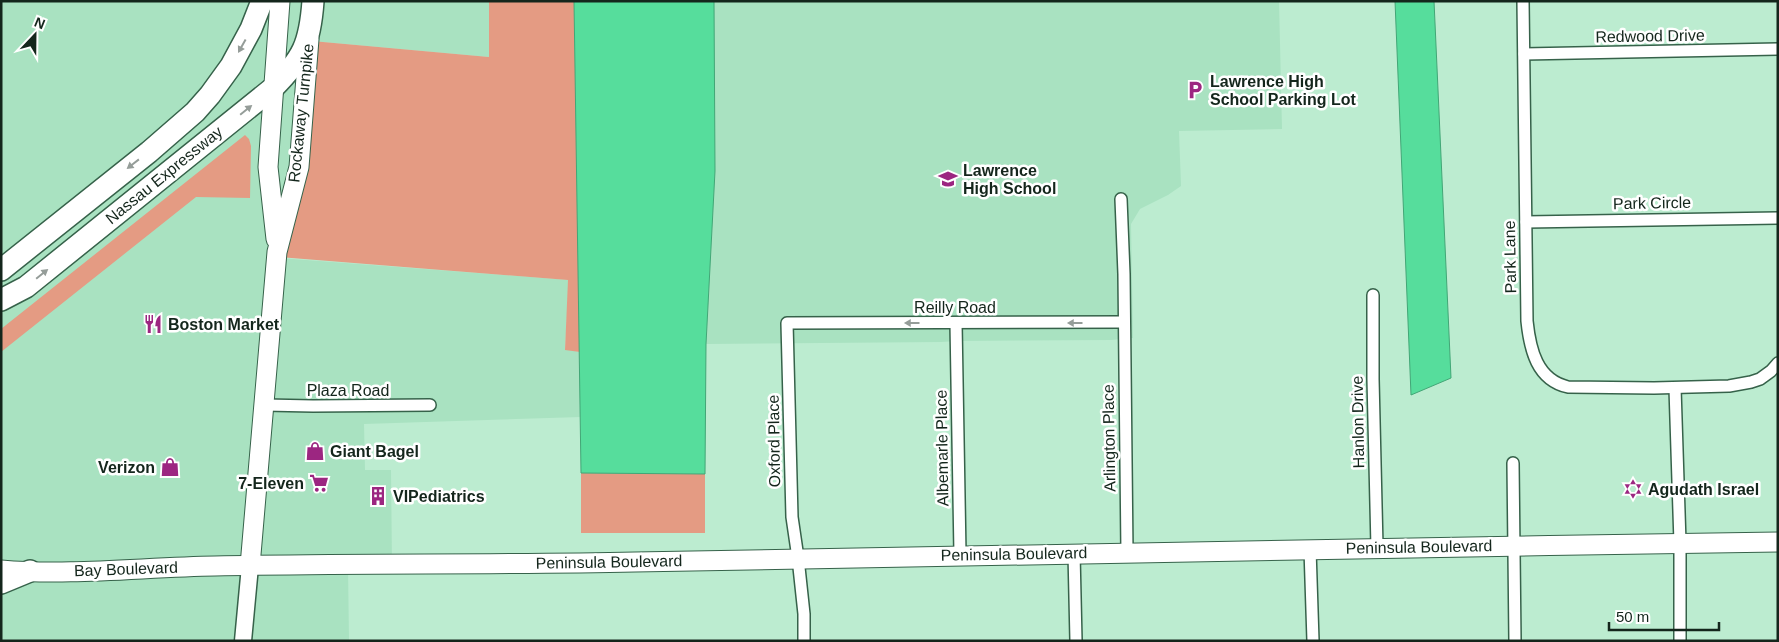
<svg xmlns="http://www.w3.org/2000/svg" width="1779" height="642" viewBox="0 0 1779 642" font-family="Arial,sans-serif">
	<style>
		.built { fill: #a9e2c1 }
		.green { fill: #e49b83 }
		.water { fill: #56dd9c; stroke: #42a676 }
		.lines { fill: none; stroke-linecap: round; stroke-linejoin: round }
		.street-casing { stroke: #36624a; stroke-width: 14 }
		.secondary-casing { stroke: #36624a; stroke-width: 19 }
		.primary-casing { stroke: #36624a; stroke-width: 21 }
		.highway-casing { stroke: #36624a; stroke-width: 24 }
		.street { stroke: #fff; stroke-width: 11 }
		.secondary { stroke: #fff; stroke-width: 16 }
		.primary { stroke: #fff; stroke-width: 19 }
		.highway { stroke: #fff; stroke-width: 21 }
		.oneway { fill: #959d99 }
		.labels { text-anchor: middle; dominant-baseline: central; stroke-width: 5; stroke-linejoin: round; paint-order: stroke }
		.street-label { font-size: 16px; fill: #14261c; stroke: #fff }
		.poi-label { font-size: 16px; font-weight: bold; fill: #14261c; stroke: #fff; text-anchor: start }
	</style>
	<rect width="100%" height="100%" fill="#bcecd0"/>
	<g class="built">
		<path d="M1 1H489V57L312 41 280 258 569 280 565 349 580 352 581 417 364 424 365 470H391L392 567H348L349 641H1Z"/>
		<path d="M714 1H1279L1282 129 1179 131 1181 186 1168 195 1140 209 1131 224 1133 338 1111 340 957 341 941 342 706 344 715 171Z"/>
	</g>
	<g class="green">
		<path d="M489 1H574L580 352 565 350 568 280 279 257 312 41 489 57Z"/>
		<path d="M245 135 249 139 251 146 250 198 196 197 1 352V329Z"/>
		<path d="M581 473 705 474V533H581Z"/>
	</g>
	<g class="water">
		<path d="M574 1H714L715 171 706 344 705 474 581 473Z"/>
		<path d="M1395 1H1434L1451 378 1411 395Z"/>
	</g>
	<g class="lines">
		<g class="street-casing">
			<g id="street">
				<path d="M1523 1 1527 321C1530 350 1537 380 1568 387L1654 388 1729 386 1751 382 1760 379 1771 371 1778 363"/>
				<path d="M1524 54 1778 49"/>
				<path d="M1121 199 1124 274 1127 553"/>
				<path d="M1526 222 1778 218"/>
				<path d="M1373 295V379L1377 547"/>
				<path d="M956 323 960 554"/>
				<path d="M1675 388 1680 543V641"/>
				<path d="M265 405 313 406 430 405"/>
				<path d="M1513 463 1515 641"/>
				<path d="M1310 549 1313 641"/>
				<path d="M1074 553 1076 641"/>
				<path d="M804 641V614L798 558 792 517 787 323 1124 322"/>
			</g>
		</g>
		<g class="secondary-casing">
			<path id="secondary" d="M243 641 250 566"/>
		</g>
		<g class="primary-casing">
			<g id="primary">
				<path d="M276 239 268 167 280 1"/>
				<path d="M250 566 277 252 299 167 309 39"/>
				<path d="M1 570C70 576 146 567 215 566 355 563 495 565 635 562 1016 553 1397 548 1778 542"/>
			</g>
		</g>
		<g class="highway-casing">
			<g id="highway">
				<path d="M1 270 149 152 195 112 210 95 231 66 251 29 262 1"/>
				<path d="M1 300 26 287 273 88C303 58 310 44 313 1"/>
				<path d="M1 583 30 571"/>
			</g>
		</g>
		<use href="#street" class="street"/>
		<use href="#secondary" class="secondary"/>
		<use href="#primary" class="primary"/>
		<use href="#highway" class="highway"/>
	</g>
	<defs><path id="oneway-solid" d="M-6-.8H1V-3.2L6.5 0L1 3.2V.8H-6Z" transform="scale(1.25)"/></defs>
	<g class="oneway">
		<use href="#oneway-solid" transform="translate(242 46) rotate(119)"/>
		<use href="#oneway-solid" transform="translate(246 110) rotate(-39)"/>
		<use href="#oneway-solid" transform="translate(133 164) rotate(142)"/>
		<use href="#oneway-solid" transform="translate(42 274) rotate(-39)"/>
		<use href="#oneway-solid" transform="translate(912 323) rotate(180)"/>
		<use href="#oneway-solid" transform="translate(1075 323) rotate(180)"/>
	</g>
	<defs>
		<g id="parking-bare" transform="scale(1.5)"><path d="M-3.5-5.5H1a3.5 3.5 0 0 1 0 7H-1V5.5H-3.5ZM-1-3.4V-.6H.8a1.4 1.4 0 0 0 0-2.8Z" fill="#9c2681" stroke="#fff" stroke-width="2.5" paint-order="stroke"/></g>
		<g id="school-bare" transform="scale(1.5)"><path d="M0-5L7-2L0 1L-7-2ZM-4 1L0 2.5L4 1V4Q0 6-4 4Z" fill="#9c2681" stroke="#fff" stroke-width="2.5" paint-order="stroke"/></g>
		<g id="restaurant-bare" transform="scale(1.5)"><path d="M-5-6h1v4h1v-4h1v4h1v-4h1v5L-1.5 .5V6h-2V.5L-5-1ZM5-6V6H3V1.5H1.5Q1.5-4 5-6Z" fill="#9c2681" stroke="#fff" stroke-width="2.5" paint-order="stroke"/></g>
		<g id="shop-bare" transform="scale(1.5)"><path d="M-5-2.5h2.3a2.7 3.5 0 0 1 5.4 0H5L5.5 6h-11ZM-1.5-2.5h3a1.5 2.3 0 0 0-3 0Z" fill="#9c2681" stroke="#fff" stroke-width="2.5" paint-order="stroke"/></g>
		<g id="supermarket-bare" transform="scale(1.5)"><path d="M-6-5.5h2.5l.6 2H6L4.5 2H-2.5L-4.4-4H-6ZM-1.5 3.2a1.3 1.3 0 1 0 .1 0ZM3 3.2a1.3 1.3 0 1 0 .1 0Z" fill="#9c2681" stroke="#fff" stroke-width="2.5" paint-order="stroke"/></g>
		<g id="synagogue-bare" transform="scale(1.5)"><path d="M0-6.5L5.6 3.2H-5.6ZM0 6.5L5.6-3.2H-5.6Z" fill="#9c2681" stroke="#fff" stroke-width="2.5" paint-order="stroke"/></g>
		<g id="building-bare" transform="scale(1.5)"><path d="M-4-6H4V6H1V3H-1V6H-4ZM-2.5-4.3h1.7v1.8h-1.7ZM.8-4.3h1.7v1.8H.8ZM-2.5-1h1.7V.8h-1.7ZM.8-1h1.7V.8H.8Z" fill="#9c2681" stroke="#fff" stroke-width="2.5" paint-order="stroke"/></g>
	</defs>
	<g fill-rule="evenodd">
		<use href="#parking-bare" x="1195" y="90"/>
		<use href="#school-bare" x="948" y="179"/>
		<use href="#restaurant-bare" x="153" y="324"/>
		<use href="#shop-bare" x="315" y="451"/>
		<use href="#shop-bare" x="170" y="467"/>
		<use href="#supermarket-bare" x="319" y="483"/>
		<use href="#synagogue-bare" x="1633" y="489"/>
		<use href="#building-bare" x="378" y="496"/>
	</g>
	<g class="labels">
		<g class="street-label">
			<text transform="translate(1650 36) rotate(-1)">Redwood Drive</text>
			<text transform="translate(301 113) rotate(-84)">Rockaway Turnpike</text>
			<text transform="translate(164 175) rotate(-39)">Nassau Expressway</text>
			<text transform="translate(1652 203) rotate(-1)">Park Circle</text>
			<text transform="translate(1510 257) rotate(-91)">Park Lane</text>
			<text x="955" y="307">Reilly Road</text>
			<text x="348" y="390">Plaza Road</text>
			<text transform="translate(1358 422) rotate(-91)">Hanlon Drive</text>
			<text transform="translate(1109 438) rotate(-91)">Arlington Place</text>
			<text transform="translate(774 441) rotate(-91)">Oxford Place</text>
			<text transform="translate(942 448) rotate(-91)">Albemarle Place</text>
			<text transform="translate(1419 547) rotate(-1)">Peninsula Boulevard</text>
			<text transform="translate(1014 554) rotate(-1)">Peninsula Boulevard</text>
			<text transform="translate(609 562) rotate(-1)">Peninsula Boulevard</text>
			<text transform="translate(126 569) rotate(-2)">Bay Boulevard</text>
		</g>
		<g class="poi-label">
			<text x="1210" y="81">Lawrence High<tspan x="1210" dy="18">School Parking Lot</tspan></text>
			<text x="963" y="170">Lawrence<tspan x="963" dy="18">High School</tspan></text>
			<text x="168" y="324">Boston Market</text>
			<text x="330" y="451">Giant Bagel</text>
			<text x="155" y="467" text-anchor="end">Verizon</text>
			<text x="304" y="483" text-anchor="end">7-Eleven</text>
			<text x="1648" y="489">Agudath Israel</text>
			<text x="393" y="496">VIPediatrics</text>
		</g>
	</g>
	<rect width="1779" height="642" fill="none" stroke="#14261c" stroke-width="5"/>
	<g transform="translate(35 35) rotate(22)" stroke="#ffffff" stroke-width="4" paint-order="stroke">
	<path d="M0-4L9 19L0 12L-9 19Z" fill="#14261c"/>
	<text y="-8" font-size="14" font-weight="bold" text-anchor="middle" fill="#14261c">N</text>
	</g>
	<path d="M1609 622v8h110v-8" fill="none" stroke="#14261c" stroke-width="2.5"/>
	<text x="1616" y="622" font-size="15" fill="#14261c" stroke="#ffffff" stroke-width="4" paint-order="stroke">50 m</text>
</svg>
